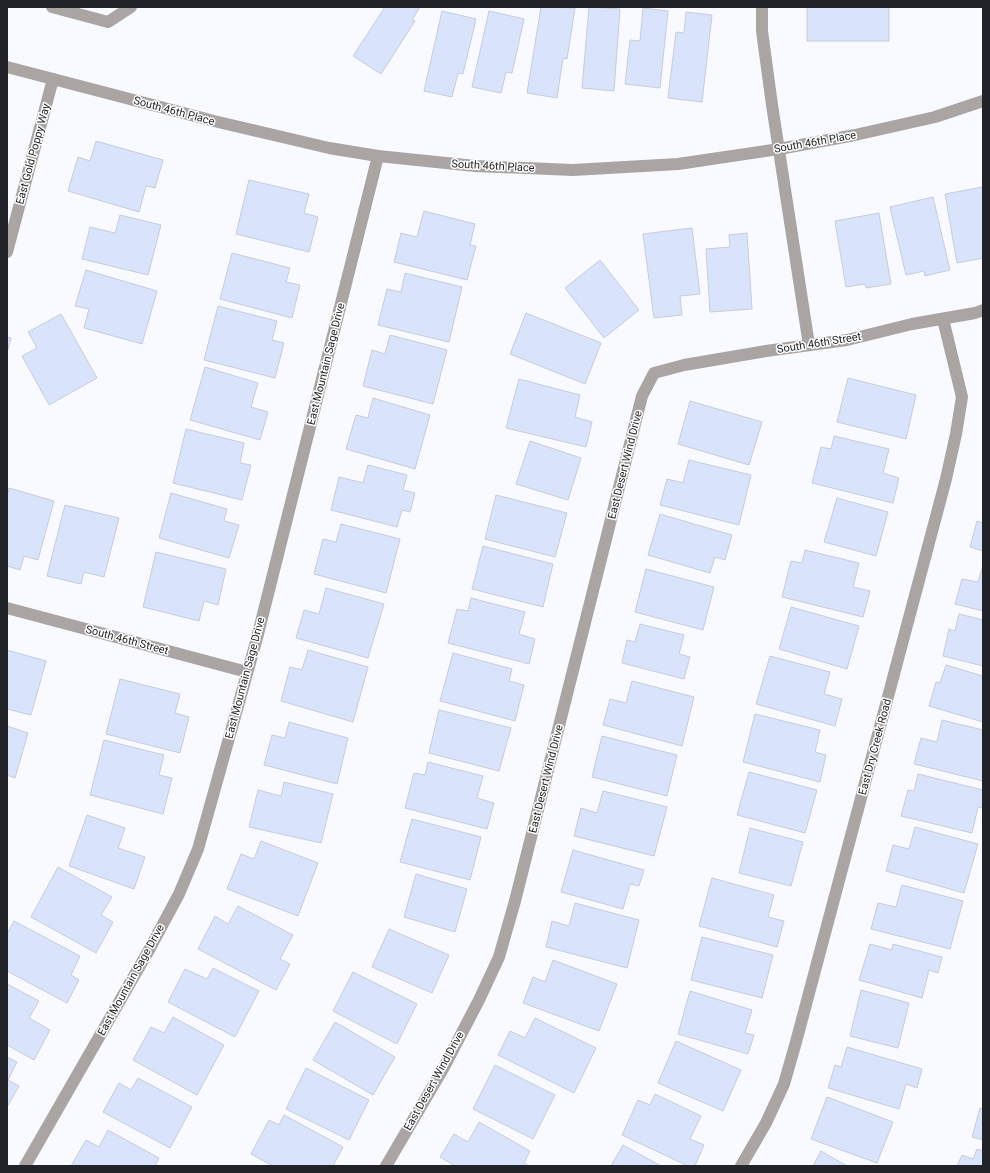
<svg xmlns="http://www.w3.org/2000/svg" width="990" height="1173" viewBox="0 0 990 1173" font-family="Roboto,sans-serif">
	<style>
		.building { fill: #d9e3fc; stroke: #c7ccd8 }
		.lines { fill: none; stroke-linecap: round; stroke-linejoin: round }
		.minor { stroke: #aaa4a2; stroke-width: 12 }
		.labels { text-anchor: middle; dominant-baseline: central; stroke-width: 3; stroke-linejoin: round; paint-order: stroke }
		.street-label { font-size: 11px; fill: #222328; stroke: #fff }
	</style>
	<rect width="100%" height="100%" fill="#f8faff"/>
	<g class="building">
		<path d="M385 7H420L412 20 415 21 381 74 353 56Z"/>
		<path d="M541 7 575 8 567 59 563 58 557 98 527 93Z"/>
		<path d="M589 7 620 9 614 91 582 88Z"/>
		<rect x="807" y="7" width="82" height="34"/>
		<path d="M643 8 668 11 660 88 625 84 630 40 640 41Z"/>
		<path d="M442 11 476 19 463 74 458 73 452 97 424 91Z"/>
		<path d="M489 11 524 19 512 73 506 72 501 93 472 87Z"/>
		<path d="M686 12 712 15 702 102 668 98 676 32 684 33Z"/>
		<path d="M96 141 163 160 155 188 146 186 139 212 68 191 78 157 90 161Z"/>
		<path d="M249 180 309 194 304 213 318 217 309 252 236 234Z"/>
		<path d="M983 187V258L957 263 945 194Z"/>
		<path d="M933 197 950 270 925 276 924 271 906 275 890 207Z"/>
		<path d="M424 211 475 224 470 245 476 246 467 280 394 262 401 233 417 237Z"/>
		<path d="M879 213 891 284 866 288 865 284 846 287 835 221Z"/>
		<path d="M120 215 161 225 148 275 82 259 90 227 115 233Z"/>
		<path d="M692 228 700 294 680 296 682 315 654 318 643 234Z"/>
		<path d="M747 233 752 309 710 312 706 249 730 247 729 235Z"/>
		<path d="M232 253 290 268 286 282 300 285 292 318 220 299Z"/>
		<path d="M600 260 639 310 604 338 565 288Z"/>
		<path d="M86 270 157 291 142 344 84 328 89 309 75 306Z"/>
		<path d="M405 273 462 287 449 342 378 325 387 289 401 292Z"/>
		<path d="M218 306 277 321 272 340 284 343 275 378 204 360Z"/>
		<path d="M526 313 601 343 585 384 510 354Z"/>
		<path d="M61 314 97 378 49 405 22 356 37 348 28 332Z"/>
		<path d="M390 335 447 350 433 404 363 386 372 350 385 354Z"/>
		<path d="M7 337 11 338 7 353Z"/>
		<path d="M205 367 258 383 251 407 268 412 260 440 190 420Z"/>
		<path d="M848 378 916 395 906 439 837 422Z"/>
		<path d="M519 379 580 395 575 417 592 422 586 447 506 428Z"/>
		<path d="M373 398 430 415 415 469 346 449 356 415 368 418Z"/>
		<path d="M690 401 762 422 749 465 678 444Z"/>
		<path d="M186 429 244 443 240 463 251 465 242 500 173 483Z"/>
		<path d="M834 436 889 449 883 473 899 478 893 503 812 483 821 447 831 449Z"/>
		<path d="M530 441 581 458 568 500 516 484Z"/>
		<path d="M689 460 751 475 739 525 660 505 667 479 683 483Z"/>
		<path d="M368 465 407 475 403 490 415 493 410 512 402 510 397 527 331 510 339 477 363 483Z"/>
		<path d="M9 488 54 501 38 560 24 556 20 570 7 566V496Z"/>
		<path d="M171 493 227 509 224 521 239 525 229 558 159 538Z"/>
		<path d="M496 495 567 513 555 557 485 539Z"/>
		<path d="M837 498 888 512 876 556 824 542Z"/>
		<path d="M65 505 119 518 104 577 84 572 81 584 47 576Z"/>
		<path d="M660 514 732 535 725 560 715 557 710 573 648 555Z"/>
		<path d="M977 521 983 523V551L970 547Z"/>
		<path d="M341 524 400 539 386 593 314 574 323 539 336 542Z"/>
		<path d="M483 546 553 564 543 607 472 589Z"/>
		<path d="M805 550 859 563 853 587 870 591 863 617 782 597 791 561 802 563Z"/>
		<path d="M156 552 226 569 218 605 204 601 199 621 143 607Z"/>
		<path d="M983 565V611L955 604 962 579 978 582Z"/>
		<path d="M646 569 714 587 703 630 635 612Z"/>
		<path d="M326 588 384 604 368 658 296 638 304 610 319 614Z"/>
		<path d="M471 598 525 612 519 634 535 639 529 664 448 643 457 609 468 611Z"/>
		<path d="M791 607 859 626 847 669 779 649Z"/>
		<path d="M959 614 983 620V666L943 656 949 629 955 631Z"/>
		<path d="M640 624 684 635 679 654 690 657 684 679 622 663 627 640 635 642Z"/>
		<path d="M7 650 46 661 31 715 7 709Z"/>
		<path d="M308 650 368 667 353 722 281 701 290 667 302 670Z"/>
		<path d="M453 653 512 669 509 681 524 685 515 721 440 701Z"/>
		<path d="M770 656 830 672 824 694 842 699 835 726 756 704Z"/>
		<path d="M946 665 983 676V722L929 706 936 682 940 683Z"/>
		<path d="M120 679 180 694 175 713 189 717 180 753 106 734Z"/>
		<path d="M632 681 694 697 682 746 603 725 610 699 626 703Z"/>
		<path d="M439 710 511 728 499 771 429 753Z"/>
		<path d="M755 714 820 730 815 752 826 755 820 782 743 762Z"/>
		<path d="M942 720 983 730V781L914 764 921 738 937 742Z"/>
		<path d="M289 722 348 738 337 784 264 765 272 735 285 738Z"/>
		<path d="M7 726 28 733 15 778 7 775Z"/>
		<path d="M602 736 677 755 667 796 592 777Z"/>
		<path d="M104 740 164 755 159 775 172 778 163 814 90 795Z"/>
		<path d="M428 762 483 776 477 798 494 803 487 829 405 808 414 773 425 775Z"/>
		<path d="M749 772 817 790 805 833 737 815Z"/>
		<path d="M918 774 983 790V808L978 807 972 833 901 816 908 790 914 791Z"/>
		<path d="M284 782 333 794 321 843 249 827 258 790 281 796Z"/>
		<path d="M603 791 667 807 654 856 574 836 581 808 597 813Z"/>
		<path d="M87 815 125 828 118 848 145 857 134 889 69 866Z"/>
		<path d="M412 819 481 837 470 880 400 862Z"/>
		<path d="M915 827 978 844 964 893 886 871 893 845 909 849Z"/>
		<path d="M750 828 803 842 791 886 739 873Z"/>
		<path d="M261 841 318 863 298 916 227 889 241 854 254 859Z"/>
		<path d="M573 850 644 870 639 886 630 884 623 909 561 892Z"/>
		<path d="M58 867 112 897 101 915 113 922 96 953 31 917Z"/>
		<path d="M416 874 467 889 455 932 404 917Z"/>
		<path d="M712 878 774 895 768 917 784 921 777 947 699 926Z"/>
		<path d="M902 885 963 901 950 949 871 929 878 903 896 907Z"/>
		<path d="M575 903 639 920 627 968 546 947 552 921 569 926Z"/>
		<path d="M238 906 293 935 280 959 290 964 276 990 198 949 215 916 228 924Z"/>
		<path d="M14 921 80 956 71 975 79 980 67 1003 7 971V934Z"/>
		<path d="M389 929 449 955 432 993 372 967Z"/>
		<path d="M702 937 773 955 762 998 691 980Z"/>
		<path d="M870 944 892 950 893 944 942 957 938 973 929 970 922 998 859 980Z"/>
		<path d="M553 960 617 984 599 1031 523 1003 533 977 545 982Z"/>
		<path d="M213 968 259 991 235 1037 168 1002 185 969 207 979Z"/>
		<path d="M353 972 417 1004 397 1044 333 1011Z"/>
		<path d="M7 984 39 1001 29 1018 50 1030 34 1060 7 1045Z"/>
		<path d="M861 990 909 1003 898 1048 850 1036Z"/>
		<path d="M690 991 752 1010 745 1033 754 1035 748 1054 678 1034Z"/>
		<path d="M173 1017 224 1045 197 1095 133 1060 151 1027 164 1033Z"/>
		<path d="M535 1018 596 1048 574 1093 498 1055 510 1031 525 1038Z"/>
		<path d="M335 1022 395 1057 373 1095 313 1060Z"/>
		<path d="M676 1041 741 1070 723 1111 658 1083Z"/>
		<path d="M847 1047 922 1069 917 1088 906 1084 899 1109 828 1088 835 1065 841 1067Z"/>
		<path d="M7 1057 17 1062 8 1080 19 1086 7 1107Z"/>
		<path d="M495 1065 555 1095 533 1139 473 1109Z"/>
		<path d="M306 1068 369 1100 349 1140 286 1109Z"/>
		<path d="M138 1078 192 1107 170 1148 103 1112 119 1083 131 1090Z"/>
		<path d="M655 1094 701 1116 690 1139 704 1145 695 1166H688L622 1135 638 1100 650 1105Z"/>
		<path d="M827 1097 893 1122 877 1163 811 1139Z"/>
		<path d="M980 1108 983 1109V1140L972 1137Z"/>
		<path d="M284 1115 343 1147 333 1166H273L251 1154 269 1120 279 1125Z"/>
		<path d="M479 1122 530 1151 524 1163 529 1166H455L440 1157 454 1134 468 1142Z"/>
		<path d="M108 1130 159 1158 155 1166H71L86 1140 99 1147Z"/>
		<path d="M623 1145 661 1166H611Z"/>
		<path d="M977 1149 983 1151V1166H957L962 1155 973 1159Z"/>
		<path d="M821 1151 847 1166H813Z"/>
	</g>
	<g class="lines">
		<g class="minor">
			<path d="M52 7 108 22 131 7"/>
			<path d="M762 7V31L772 105 809 345"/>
			<path d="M7 67 214 121 329 148 378 156 475 166 573 170 678 164 779 149 855 135 935 117 983 101"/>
			<path d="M7 252 53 79"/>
			<path d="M7 608 247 672"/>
			<path d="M25 1166 149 950 179 894 198 849 257 638 378 156"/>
			<path d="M386 1166 443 1069 479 1000 499 957 515 901 642 396 654 373 684 365 766 351 847 340 912 324 975 313 983 310"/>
			<path d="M741 1166 766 1123 784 1084 796 1042 946 479 956 434 962 397 943 319"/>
		</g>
	</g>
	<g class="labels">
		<g class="street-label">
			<text transform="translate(174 111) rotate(15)">South 46th Place</text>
			<text transform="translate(815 142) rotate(-10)">South 46th Place</text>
			<text transform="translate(33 154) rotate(-75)">East Gold Poppy Way</text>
			<text transform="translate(493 166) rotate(3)">South 46th Place</text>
			<text transform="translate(819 343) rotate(-9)">South 46th Street</text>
			<text transform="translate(326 364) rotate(-76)">East Mountain Sage Drive</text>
			<text transform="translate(625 465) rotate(-76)">East Desert Wind Drive</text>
			<text transform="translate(127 640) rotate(15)">South 46th Street</text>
			<text transform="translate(245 678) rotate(-75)">East Mountain Sage Drive</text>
			<text transform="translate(875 747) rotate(-75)">East Dry Creek Road</text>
			<text transform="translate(546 779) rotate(-76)">East Desert Wind Drive</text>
			<text transform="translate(131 980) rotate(-61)">East Mountain Sage Drive</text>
			<text transform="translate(434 1081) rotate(-61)">East Desert Wind Drive</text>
		</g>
	</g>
	<rect width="990" height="1173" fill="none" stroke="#222328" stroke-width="16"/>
</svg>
